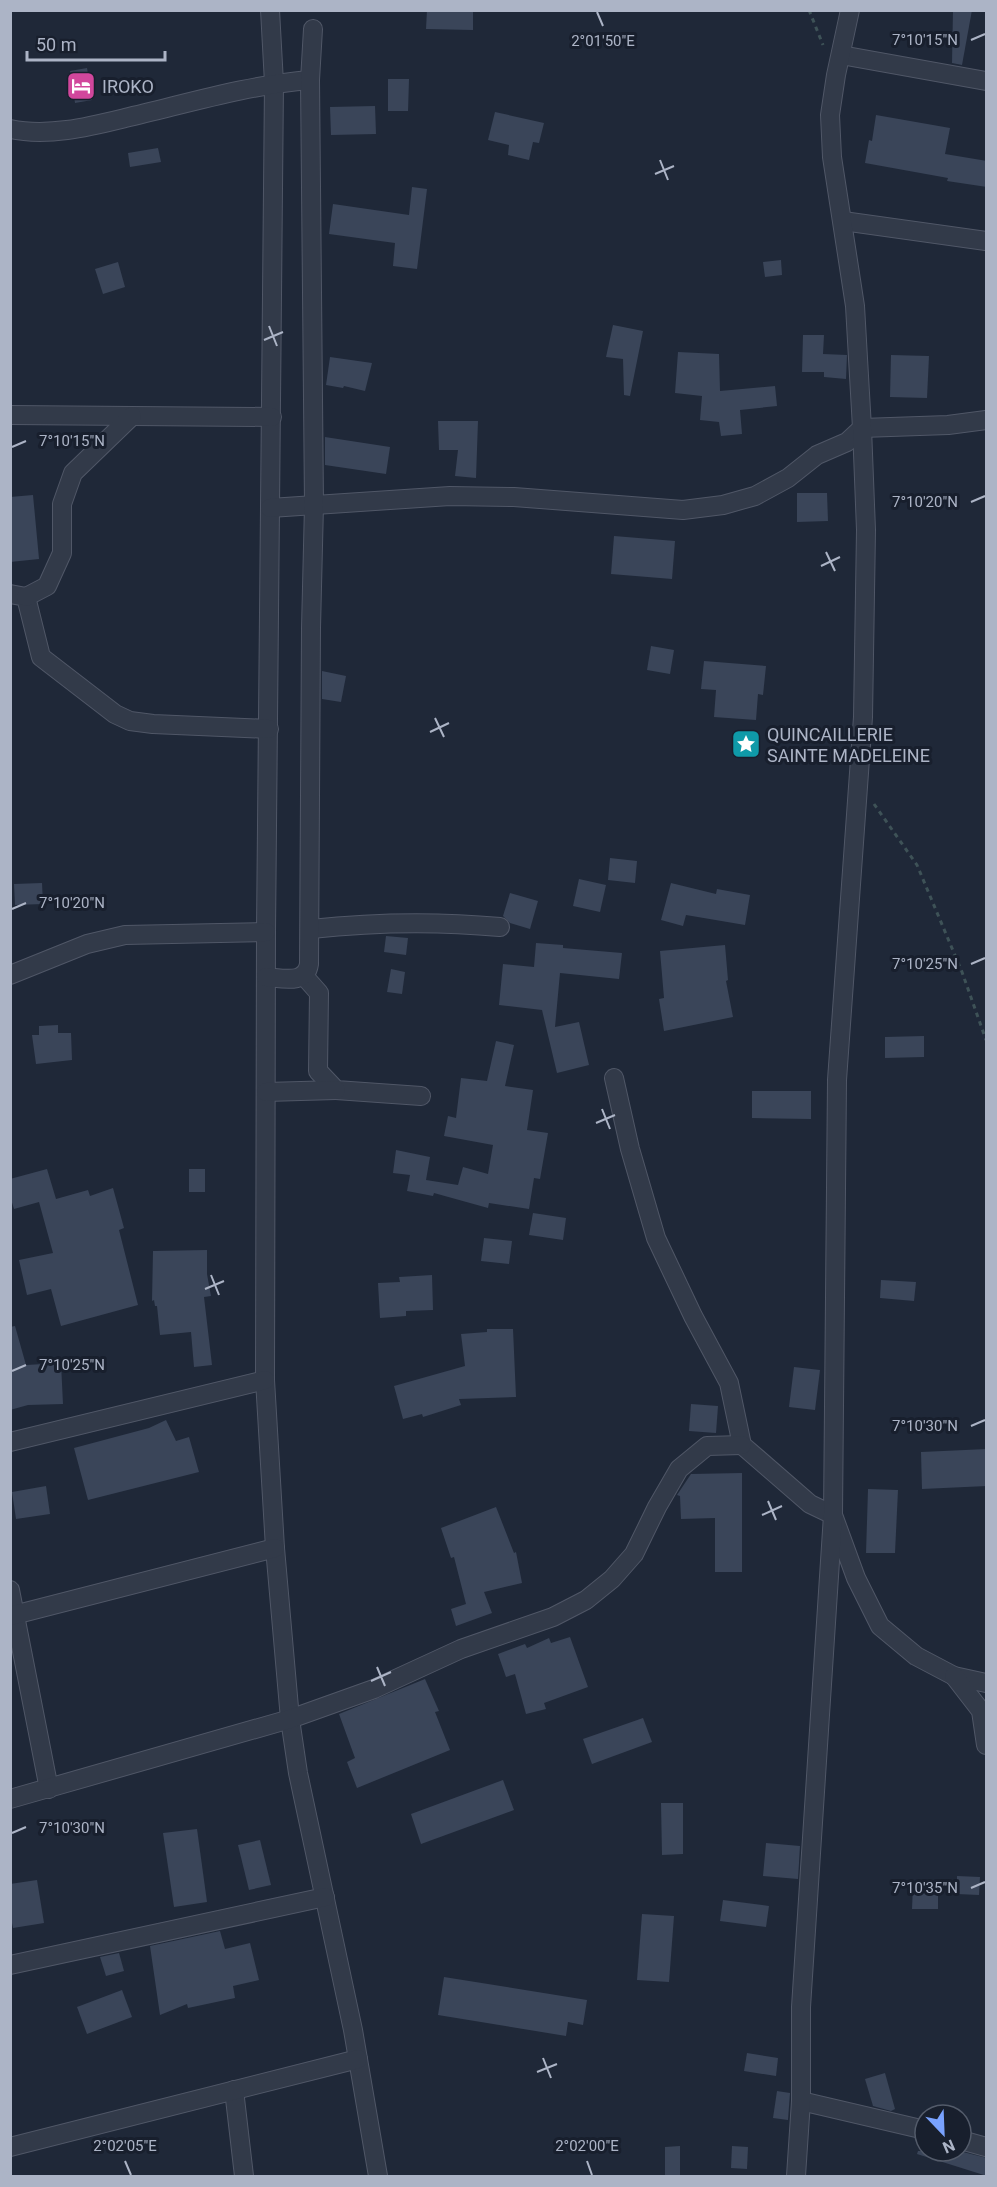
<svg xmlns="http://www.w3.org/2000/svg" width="997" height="2187" viewBox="0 0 997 2187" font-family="Roboto,sans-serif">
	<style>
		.building { fill: #3a4559 }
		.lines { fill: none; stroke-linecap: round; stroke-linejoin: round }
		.minor-casing { stroke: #505767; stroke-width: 20 }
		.path { stroke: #3e5257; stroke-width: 3; stroke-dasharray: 4.5 4.5; stroke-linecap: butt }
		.minor { stroke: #323a49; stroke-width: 18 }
		.ticks { fill: none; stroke: #acb4c6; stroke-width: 2 }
		.labels { text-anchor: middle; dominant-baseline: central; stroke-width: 6; stroke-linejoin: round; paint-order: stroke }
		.poi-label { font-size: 18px; fill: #acb4c6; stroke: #181f2d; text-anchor: start }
		.ticks-label { font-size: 15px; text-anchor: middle; fill: #acb4c6; stroke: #181f2d; stroke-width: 6; stroke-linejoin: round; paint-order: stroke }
	</style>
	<rect width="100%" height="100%" fill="#1f2838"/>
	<g class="building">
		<path d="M427 10H473V30L426 29Z"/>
		<path d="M953 10H972L962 65 952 63Z"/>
		<path d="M87 68 92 100 75 103 70 71Z"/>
		<path d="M388 79H409L408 111H388Z"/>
		<path d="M375 106 376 134 331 135 330 107Z"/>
		<path d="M495 112 544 123 539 143 533 142 529 160 508 155 509 145 488 140Z"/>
		<path d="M876 115 950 128 945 154 987 161V187L947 181 948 178 865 163 869 140 872 141Z"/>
		<path d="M158 148 161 162 130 167 128 153Z"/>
		<path d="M412 187 427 189 417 269 393 266 395 243 329 234 333 204 409 215Z"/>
		<path d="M781 260 782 275 765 277 763 262Z"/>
		<path d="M118 262 125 287 103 294 95 269Z"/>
		<path d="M613 325 643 331 630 396 624 395 623 359 606 357Z"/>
		<path d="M803 335H824L823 354 847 355 846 379 824 377V372H802Z"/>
		<path d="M678 352 719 354 720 391 775 386 777 406 740 410 742 434 721 436 719 422 700 420 702 396 675 393Z"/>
		<path d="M891 355 929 356 927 398 890 397Z"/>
		<path d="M330 357 372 363 365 391 344 386 343 388 326 385Z"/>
		<path d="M438 421H478L476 478 455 476 458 450H439Z"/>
		<path d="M325 437 390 447 386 474 325 465Z"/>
		<path d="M797 493H827L828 521 797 522Z"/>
		<path d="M33 495 39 559 10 562V497Z"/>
		<path d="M614 536 675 541 672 579 611 574Z"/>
		<path d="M651 646 674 650 670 674 647 670Z"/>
		<path d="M704 661 766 666 763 695 758 694 756 720 714 717 716 690 701 689Z"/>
		<path d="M322 671 346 676 341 702 322 699Z"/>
		<path d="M610 858 637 861 635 883 608 880Z"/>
		<path d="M579 879 606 885 600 912 573 906Z"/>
		<path d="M42 883 43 904 15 905 14 884Z"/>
		<path d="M671 883 716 894 717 889 750 895 745 925 686 915 683 926 661 920Z"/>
		<path d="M510 893 538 901 530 929 510 923 503 916Z"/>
		<path d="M386 936 408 938 406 955 384 952Z"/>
		<path d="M536 943 563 945V948L622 953 619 979 560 973 555 1027 579 1022 589 1065 557 1073 542 1010 499 1005 503 964 534 967Z"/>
		<path d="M725 945 728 980 726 981 733 1017 664 1031 659 999 664 998 660 951Z"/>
		<path d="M391 969 405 972 402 994 387 992Z"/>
		<path d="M58 1025V1033H71L72 1060 36 1064 32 1035H39V1026Z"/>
		<path d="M924 1036V1057L885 1058V1037Z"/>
		<path d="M496 1041 514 1045 505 1086 533 1090 527 1130 548 1133 540 1179 534 1178 529 1209 489 1203 488 1208 434 1193 433 1196 407 1191 410 1175 393 1173 396 1150 430 1157 426 1180 458 1185 463 1167 488 1174 493 1145 444 1136 448 1116 456 1118 461 1078 487 1081Z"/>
		<path d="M752 1091H811V1119L752 1118Z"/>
		<path d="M47 1169 56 1199 88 1190 90 1196 113 1188 124 1228 119 1230 138 1305 61 1326 51 1289 27 1295 19 1260 53 1253 39 1202 14 1209 10 1196V1179Z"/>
		<rect x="189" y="1169" width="16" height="23"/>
		<path d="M533 1213 566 1218 563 1240 529 1235Z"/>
		<path d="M484 1238 512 1241 509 1264 481 1261Z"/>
		<path d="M207 1250V1274L211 1296 204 1297 212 1365 194 1367 191 1332 160 1335 157 1306H155L154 1300 152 1301 153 1251Z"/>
		<path d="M432 1275 433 1310 406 1311V1316L380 1318 378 1283 400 1282 399 1277Z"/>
		<path d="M881 1280 916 1282 914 1301 880 1298Z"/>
		<path d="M15 1326 26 1365 61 1363 63 1404 28 1405 10 1410V1327Z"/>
		<path d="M487 1329H513L516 1397 459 1399 461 1405 423 1417 422 1414 403 1419 394 1386 465 1366 461 1334 487 1332Z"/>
		<path d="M794 1367 820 1370 815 1410 789 1407Z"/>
		<path d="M691 1404 718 1406 716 1433 689 1431Z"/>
		<path d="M166 1420 176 1441 189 1437 199 1472 88 1500 74 1448 149 1428Z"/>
		<path d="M987 1449V1486L922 1489 921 1452Z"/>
		<path d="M742 1473V1572H715V1518L681 1519 680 1496 677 1495 691 1474Z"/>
		<path d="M46 1486 50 1514 16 1519 12 1492Z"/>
		<path d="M868 1489 898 1490 895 1553H866Z"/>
		<path d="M496 1507 514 1553 516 1552 522 1583 484 1592 492 1613 456 1626 451 1609 466 1604 454 1557 451 1558 441 1528Z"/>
		<path d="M570 1637 588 1687 544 1703 546 1709 526 1714 515 1674 506 1677 498 1654 525 1644 527 1648 549 1638 551 1643Z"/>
		<path d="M425 1679 439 1711 435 1712 450 1750 357 1788 347 1762 355 1758 339 1714Z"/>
		<path d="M643 1718 652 1742 592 1764 583 1739Z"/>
		<path d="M503 1780 514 1810 421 1844 411 1814Z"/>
		<path d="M661 1803H683V1854L662 1855Z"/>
		<path d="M197 1829 207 1902 174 1907 163 1833Z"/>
		<path d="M260 1840 271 1885 249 1890 238 1845Z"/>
		<path d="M766 1843 800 1846 798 1879 763 1876Z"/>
		<path d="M957 1876 980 1877 979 1895 957 1894Z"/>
		<path d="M37 1880 44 1923 13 1928 10 1913V1884Z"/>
		<path d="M913 1886H938V1909H912Z"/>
		<path d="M723 1900 769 1906 766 1927 720 1921Z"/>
		<path d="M642 1914 674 1916 669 1982 637 1980Z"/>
		<path d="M220 1931 225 1949 250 1943 259 1980 233 1986 235 1998 188 2008 187 2004 160 2015 150 1946Z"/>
		<path d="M119 1953 124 1971 106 1976 100 1957Z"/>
		<path d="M444 1977 587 2000 583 2025 568 2022 566 2036 438 2015Z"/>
		<path d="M122 1990 132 2017 87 2034 77 2007Z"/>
		<path d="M747 2053 778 2058 776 2076 744 2071Z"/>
		<path d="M885 2073 895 2109 891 2111 873 2106 865 2079Z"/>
		<path d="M777 2091 790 2093 788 2120 773 2118Z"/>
		<path d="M680 2146V2176H665V2147Z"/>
		<path d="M732 2146 748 2147 747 2169 731 2168Z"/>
		<path d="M918 2151H959L987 2158V2176L917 2154Z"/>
	</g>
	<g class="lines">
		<g class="minor-casing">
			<g id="minor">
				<path d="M270 10 274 83 266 932 265 1380 275 1548 290 1719 298 1773 353 2030 378 2176"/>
				<path d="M841 55 986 81"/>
				<path d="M10 129C48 137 88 127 125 118 186 104 247 85 310 80"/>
				<path d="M843 221 986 241"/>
				<path d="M10 415 272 417"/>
				<path d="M270 508 450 496 514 497 683 510 723 505 755 496 788 478 817 455 847 442 862 428 948 425 986 420"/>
				<path d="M10 594 26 597 41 657 115 714 130 721 153 724 269 729"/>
				<path d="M26 597 47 586 62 553V504L73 473 132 416"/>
				<path d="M311 929C375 922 435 921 500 927"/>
				<path d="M10 975 87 944 125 935 266 932"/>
				<path d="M304 976 319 993 318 1071 336 1090 421 1096"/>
				<path d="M266 977C282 978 306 985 309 964L311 628 314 505 310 80 313 29"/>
				<path d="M614 1078 630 1149 656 1238 693 1316 729 1383 742 1445 810 1504 833 1515 856 1578 880 1626 916 1656 954 1676 986 1683"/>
				<path d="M266 1092 336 1090"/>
				<path d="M10 1442 265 1380"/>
				<path d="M10 1590 49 1789"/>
				<path d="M10 1616 275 1548"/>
				<path d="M954 1676 981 1711 986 1745"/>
				<path d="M10 1799 290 1719 374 1689 461 1649 553 1617 586 1600 612 1579 634 1554 657 1507 679 1469 707 1446 742 1445"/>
				<path d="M10 1965 325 1897"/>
				<path d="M234 2090 244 2176"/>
				<path d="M801 2101 925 2130"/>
				<path d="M961 2140 986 2147"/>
				<path d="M10 2147 358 2059"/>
				<path d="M796 2176 801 2101V2007L833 1515 837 1080 863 717 866 530 862 428 855 306 832 157 830 115 836 75 850 10"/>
			</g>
		</g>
		<g class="path">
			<path d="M809 10 823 45"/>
			<path d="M874 804 917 865 962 972 986 1040"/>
		</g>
		<use href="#minor" class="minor"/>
	</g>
	<path class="ticks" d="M597 12 603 26M971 40 985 34M660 160 668 180M655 174 674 166M269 326 277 346M264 340 283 332M12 447 26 441M971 502 985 496M826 552 835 571M821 566 840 557M435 718 444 737M430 732 449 723M12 909 26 903M971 964 985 958M602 1109 610 1129M596 1123 615 1115M211 1275 219 1295M205 1289 224 1281M12 1371 26 1365M971 1426 985 1420M768 1501 776 1520M762 1515 782 1506M377 1667 385 1686M371 1681 391 1672M12 1833 26 1827M971 1888 985 1882M543 2058 551 2078M537 2072 557 2064M125 2161 131 2175M587 2161 592 2175"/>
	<defs>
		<g id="hotel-square" transform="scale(1.5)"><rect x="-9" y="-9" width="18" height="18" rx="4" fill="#d1479c" stroke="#181f2d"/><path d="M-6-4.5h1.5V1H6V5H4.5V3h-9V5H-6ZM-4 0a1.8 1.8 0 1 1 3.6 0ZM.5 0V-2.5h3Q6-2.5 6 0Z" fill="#fff"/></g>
		<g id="sight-square" transform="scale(1.5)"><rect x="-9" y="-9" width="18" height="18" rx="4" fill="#0f9aa8" stroke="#181f2d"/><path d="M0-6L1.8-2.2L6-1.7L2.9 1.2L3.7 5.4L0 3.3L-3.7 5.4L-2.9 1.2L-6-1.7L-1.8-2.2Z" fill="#fff"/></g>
	</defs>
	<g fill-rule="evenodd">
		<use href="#hotel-square" x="81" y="86"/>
		<use href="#sight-square" x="746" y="744"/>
	</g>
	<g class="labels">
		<g class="poi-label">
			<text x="102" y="86">IROKO</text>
			<text x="767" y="734">QUINCAILLERIE<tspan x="767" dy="21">SAINTE MADELEINE</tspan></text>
		</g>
	</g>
	<g class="ticks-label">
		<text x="925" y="45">7°10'15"N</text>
		<text x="603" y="46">2°01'50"E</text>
		<text x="72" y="446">7°10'15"N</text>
		<text x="925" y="507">7°10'20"N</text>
		<text x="72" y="908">7°10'20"N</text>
		<text x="925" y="969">7°10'25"N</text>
		<text x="72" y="1370">7°10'25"N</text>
		<text x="925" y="1431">7°10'30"N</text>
		<text x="72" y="1833">7°10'30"N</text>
		<text x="925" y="1893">7°10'35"N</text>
		<text x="125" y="2151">2°02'05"E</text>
		<text x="587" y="2151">2°02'00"E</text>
	</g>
	<rect width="997" height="2187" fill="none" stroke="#acb4c6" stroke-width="24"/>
	<g transform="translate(943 2133) rotate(157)"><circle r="28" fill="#181f2d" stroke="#535b6a" stroke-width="1.5"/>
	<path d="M0-4.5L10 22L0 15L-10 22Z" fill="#79a2fe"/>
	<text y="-9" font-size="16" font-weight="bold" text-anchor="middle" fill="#acb4c6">N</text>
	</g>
	<path d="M27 51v9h138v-9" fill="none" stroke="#acb4c6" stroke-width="3"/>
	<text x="36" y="51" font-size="18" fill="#acb4c6" stroke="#181f2d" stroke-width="4.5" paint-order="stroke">50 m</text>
</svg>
